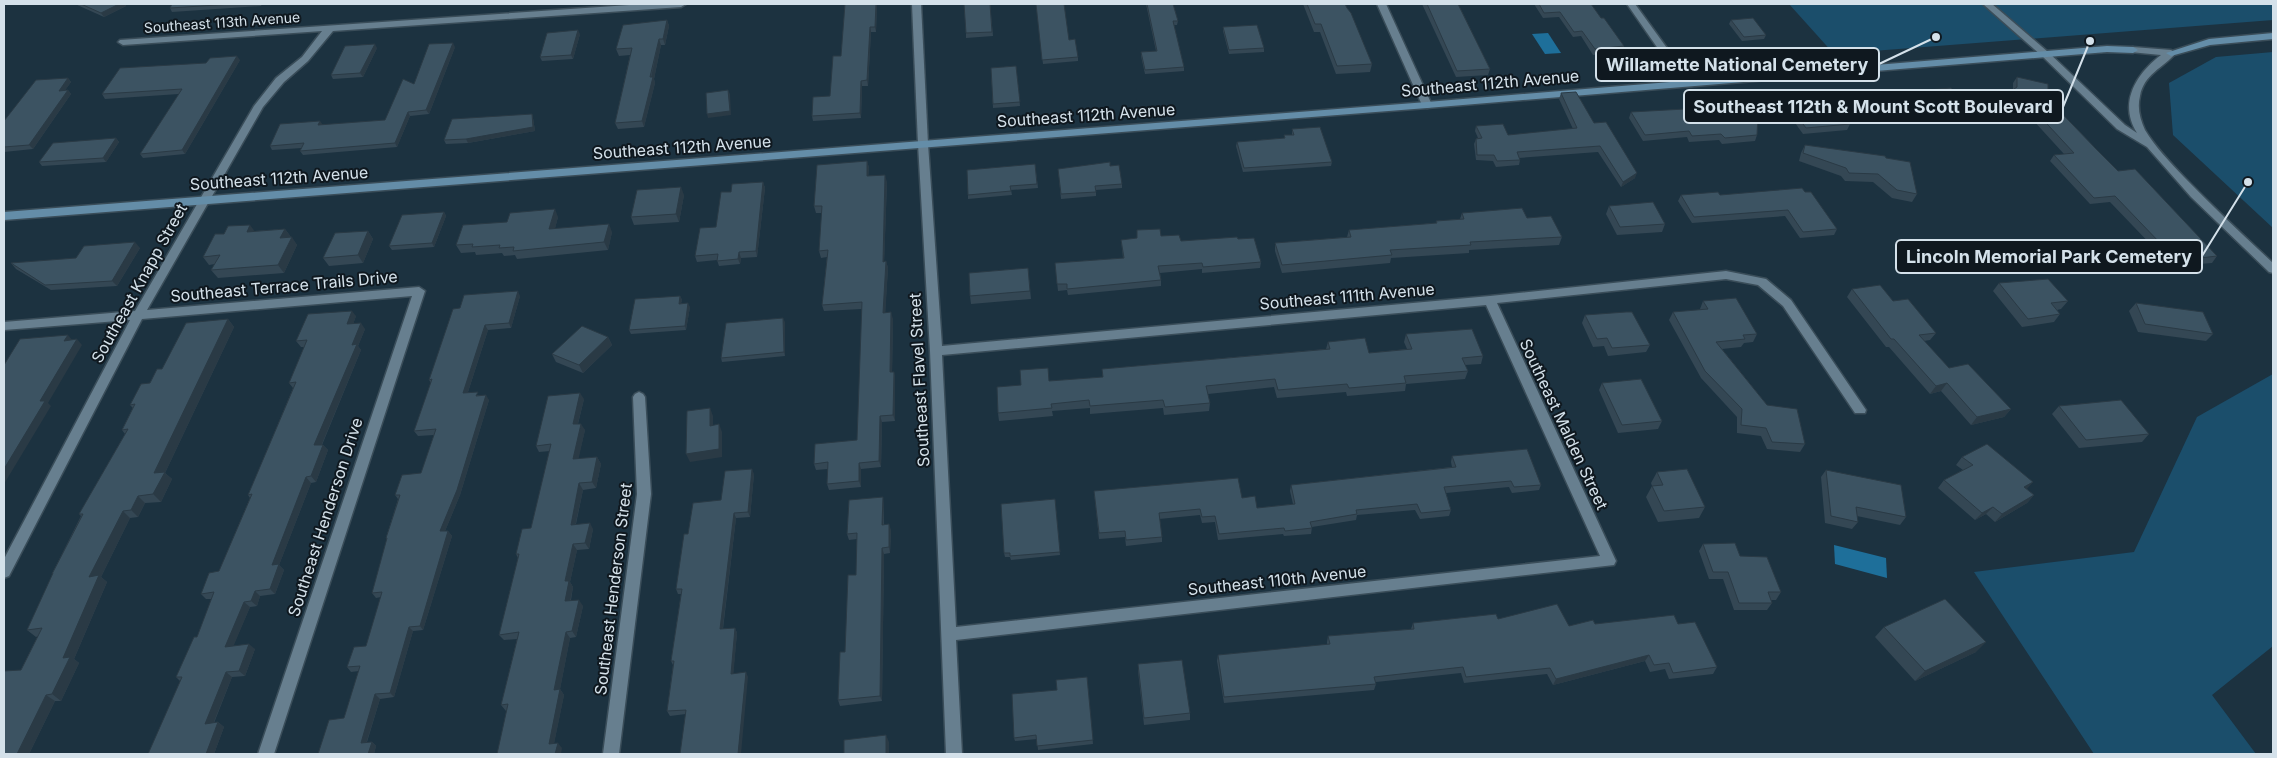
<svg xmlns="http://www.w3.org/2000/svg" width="2277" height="758" viewBox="0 0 2277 758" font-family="Inter,sans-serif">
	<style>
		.green { fill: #1b4e6b }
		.water { fill: #1e6f9a }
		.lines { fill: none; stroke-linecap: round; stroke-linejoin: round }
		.minor-casing { stroke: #3a4d59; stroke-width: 3 }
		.tertiary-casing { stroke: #3a4d59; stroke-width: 3 }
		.secondary-casing { stroke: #3a4d59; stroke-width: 3 }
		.minor { fill: #677f8f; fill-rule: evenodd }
		.tertiary { fill: #677f8f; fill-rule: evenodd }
		.secondary { fill: #648da8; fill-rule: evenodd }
		.wall { fill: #344754 }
		.shaded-wall { fill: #2a3a45 }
		.building { fill: #3c5362; stroke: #2a3a45 }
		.labels { text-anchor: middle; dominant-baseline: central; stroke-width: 4; stroke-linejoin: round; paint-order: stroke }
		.far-street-label { font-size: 14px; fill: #d4e1ea; stroke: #0f181f }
		.street-label { font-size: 16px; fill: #d4e1ea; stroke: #0f181f }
		.leader { fill: none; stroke: #d4e1ea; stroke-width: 2 }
		.callout-dot { fill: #d4e1ea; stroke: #0f181f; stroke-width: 2 }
		.callout { fill: #0f181f; stroke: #d4e1ea; stroke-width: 2 }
		.callout-label { font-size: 18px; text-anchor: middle; font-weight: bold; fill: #d4e1ea }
	</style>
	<rect width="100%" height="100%" fill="#1c3240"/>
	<g class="green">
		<path d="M1789 4H2273V20L1834 54Z"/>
		<path d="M2273 52V228L2173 135 2169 83 2216 57Z"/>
		<path d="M2273 374V646L2212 695 2256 754H2094L1974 572 2134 552 2197 417Z"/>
	</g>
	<g class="water">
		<path d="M1548 33 1561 53 1545 54 1532 34Z"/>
		<path d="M1834 545 1886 558 1887 578 1835 564Z"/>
	</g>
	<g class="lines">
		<g class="minor-casing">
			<g id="minor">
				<path d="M644 4H686L681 7 333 31 308 61 284 82 263 107 147 310 419 287 425 291 274 754H258L412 296 142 319 9 576 4 578V559L130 320 4 330V322L135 311 254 106 276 78 302 57 322 31 123 45 118 42 120 40Z"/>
				<path d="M1377 4H1386L1432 105 1431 107 1427 108 1422 105Z"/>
				<path d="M1627 4H1635L1693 84 1692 86H1684Z"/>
				<path d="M1983 4H1992L2048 52V56H2042Z"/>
				<path d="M923 141 928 144 942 346 1490 296 1726 271 1766 279 1791 300 1866 410 1865 413H1855L1783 306 1758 285 1726 279 1497 303 1616 561 1614 565 956 640 962 754H946L930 351 918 144ZM1486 305 1600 556 956 627 942 355Z"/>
				<path d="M639 392 643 394 645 397 651 494 619 754H603L637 494 633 397 635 394Z"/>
			</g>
		</g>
		<g class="tertiary-casing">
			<g id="tertiary">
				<path d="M912 4H921L928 144 923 147 918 144Z"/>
				<path d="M2133 47 2171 50 2176 53C2163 68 2144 74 2140 96 2137 108 2140 119 2145 130 2155 147 2171 163 2184 177 2213 207 2243 235 2273 263V273L2269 272 2191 197 2147 147 2117 129 2040 54 2042 52H2048L2125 125 2137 133C2118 103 2136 74 2161 55L2130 52V48Z"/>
			</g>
		</g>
		<g class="secondary-casing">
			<g id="secondary">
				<path d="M2273 33V39L2210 45 2171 56 2166 53 2209 39Z"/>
				<path d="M2107 46 2133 47 2138 50 2133 53 2107 52 1427 108 4 220V212L1427 102Z"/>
			</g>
		</g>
		<use href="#minor" class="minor"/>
		<use href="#tertiary" class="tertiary"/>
		<use href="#secondary" class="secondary"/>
	</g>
	<g class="wall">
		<path d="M75 4H124L126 6 104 17Z"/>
		<path d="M172 4H262L261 6 172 12 170 8Z"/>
		<path d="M845 4H877L876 32H871L868 86H862L861 118 813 121 812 116 830 96 841 56Z"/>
		<path d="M990 4 993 36 966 38V33Z"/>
		<path d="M1036 4 1078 57V61L1043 64Z"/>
		<path d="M1146 4H1173L1178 21 1177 25H1174L1184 67V71L1145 74 1141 56V52L1156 51Z"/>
		<path d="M1303 4H1345L1372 64 1370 72 1336 74 1320 32H1314Z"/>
		<path d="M1422 4H1458L1490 69 1488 75 1456 77Z"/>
		<path d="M1534 4H1591L1601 18 1624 46 1622 52 1593 55 1581 36 1573 37 1559 17 1543 18Z"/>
		<path d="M667 20 669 26 665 45H661L654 79 655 83 644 127 618 129 615 123 630 55 619 56 616 49Z"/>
		<path d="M1731 20 1766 35 1764 39 1742 41 1729 24Z"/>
		<path d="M1223 27 1264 48V52L1229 54 1223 31Z"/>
		<path d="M580 34 573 59 542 61 540 57Z"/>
		<path d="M455 47 429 114 410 116 397 147 303 155 300 151 302 148 272 150 270 146 323 125 385 120 414 84Z"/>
		<path d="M377 48 363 77 333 79 331 75Z"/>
		<path d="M240 60 185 154 143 158 140 154 179 94 105 99 102 94Z"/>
		<path d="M1016 66 1020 106 993 108 991 68Z"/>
		<path d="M2017 77 2048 99 2098 151 2118 171 2217 256 2212 263 2186 265 2172 250 2157 251 2110 202 2090 204 2050 161 2054 155 2064 154 2031 118 2020 119 2012 111 2013 98 2010 95 2013 91V83Z"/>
		<path d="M68 78 71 82 65 90H68L71 94 33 149 4 152V121Z"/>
		<path d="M1561 93 1594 123 1635 178 1621 187 1598 152 1519 158 1520 160 1519 165 1496 167 1493 161 1476 160 1474 144 1476 139 1478 138 1475 131 1476 126 1508 135 1573 129 1559 99Z"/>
		<path d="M1892 93 1969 108 1966 112 1970 116 1968 120 1925 123 1922 119 1905 120 1894 103 1897 115 1894 121 1850 124 1847 130 1803 134 1783 106 1786 101 1892 94Z"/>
		<path d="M1631 112 1757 135 1755 141 1722 144 1719 140 1689 142 1687 137 1643 141 1629 118Z"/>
		<path d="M532 114 533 118 535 131 468 143 446 144 444 140Z"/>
		<path d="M1292 129 1332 162 1331 166 1243 172 1236 146 1237 142 1284 138V135H1292Z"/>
		<path d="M116 138 119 142 106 162 42 166 39 162Z"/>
		<path d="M1805 145 1886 158 1917 194 1912 202 1892 198 1873 182 1845 181 1841 176 1799 161 1801 153Z"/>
		<path d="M867 161 869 168 868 176 887 182 884 262 886 261 888 268 885 313 893 319 892 372H894L895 378V421L882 422 881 467 861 469V487L829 490 827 484 828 469 816 470 814 464 857 440 862 309 824 311 822 305 827 257 821 258 819 251 822 213H816L814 206Z"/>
		<path d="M1035 164 1038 188 1011 190 1012 195 968 199V195Z"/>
		<path d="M1110 166 1122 184V188L1096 190V196L1061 199 1058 169Z"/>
		<path d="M763 182 765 188 757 257 741 258 740 264 719 266 717 260 697 262 695 256 716 227 731 192Z"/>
		<path d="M1805 192 1837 229 1834 235 1800 238 1785 216 1692 223 1678 201 1681 195H1720Z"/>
		<path d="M684 195 679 222 634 225 631 217Z"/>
		<path d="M1609 206 1665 224 1662 232 1617 235 1606 214Z"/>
		<path d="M444 212 446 216 434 247 392 250 389 246Z"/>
		<path d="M1462 213 1527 218 1562 237 1559 245 1469 250V253L1391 258 1390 263 1282 273 1275 251V243L1347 237 1349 230 1436 223V221L1460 219Z"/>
		<path d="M558 217 555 228 612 232 608 250 517 259 515 255 504 256 502 253 476 255 475 252 461 253 456 245Z"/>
		<path d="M285 229 297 245 284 273 218 278 211 270 215 264 209 265 203 257 255 231Z"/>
		<path d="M368 231 373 239 363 263 329 266 323 258Z"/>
		<path d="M1161 236 1181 241 1238 239 1261 262 1260 268 1202 273V269L1160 273 1161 280V286L1068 295 1067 290 1058 291 1055 263 1123 258 1121 240Z"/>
		<path d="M140 248 117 286 51 290 16 269 11 263 76 258Z"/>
		<path d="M1028 268 1031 299 971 304 970 296Z"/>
		<path d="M1999 283 2068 301 2061 309 2057 310 2060 314 2054 322 2022 327 1993 291Z"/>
		<path d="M1852 289 1893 301 1936 333 1930 340 1924 341 1949 368 2011 409 2004 417 1971 425 1941 391 1930 394 1889 347H1886L1847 297Z"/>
		<path d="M520 296 511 328 488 330 468 392 480 396 489 400 460 495 445 531H448L452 536 423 630 413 631 394 697 380 699 367 742H372L376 746 374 754H318L344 718 359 671 351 672 347 667 366 646 381 597 376 598 372 593 387 540 386 538 398 499 395 495 421 473 434 435 418 436 414 431 431 383 429 380 460 308Z"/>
		<path d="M680 296 682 300 681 303 690 307 686 330 631 334 629 330Z"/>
		<path d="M1703 301 1757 334 1753 342 1744 343 1741 347 1722 349 1767 405 1805 444 1800 452 1767 449 1761 436 1737 433V417L1701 378 1669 320 1673 312 1700 310V309Z"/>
		<path d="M2136 303 2213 334 2206 341 2138 332 2129 311Z"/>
		<path d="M1585 315 1650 345 1646 352 1608 356 1604 346 1593 347 1582 323Z"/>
		<path d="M356 316 353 324 365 329 358 346 361 350 322 445H323L328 450 316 482 311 483 279 565 284 570 275 594 260 596 257 606 250 607 233 646 255 649 245 676 232 677 214 723 218 722 224 727 214 754 180 681 176 677 197 637 212 599H206L201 594 219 571 250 498 248 495 293 388 289 383 304 347H301L296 341Z"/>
		<path d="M228 319 234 327 165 473 172 479 161 502 145 503 138 517 130 518 101 577 107 582 74 659 79 663 61 701H55L29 754H4L21 670 38 636 36 637 27 630 53 575 52 574 81 516 79 514 125 434 122 430 133 408 130 405 162 369Z"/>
		<path d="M785 322V356L722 362 721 358Z"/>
		<path d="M1406 334 1483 356 1481 364 1465 365 1468 371 1465 379 1406 384 1405 391 1347 396 1346 392 1277 398 1274 387 1208 394 1210 403 1209 411 1164 415 1163 408 1090 414V408L1052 411 1053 416 999 421 998 413 1049 381 1103 377 1102 369 1326 349 1328 342 1369 353 1407 349 1404 342Z"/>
		<path d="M608 337 612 345 583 373 556 362 552 354Z"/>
		<path d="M1602 383 1662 421 1658 429 1618 433 1599 390Z"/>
		<path d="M584 399 578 424 585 430 578 459 597 457 601 464 596 488 583 490 576 524 593 529 589 549 577 550 570 582 573 587 571 600 583 606 576 637 570 638 560 689 564 695 554 743 562 748 506 711 501 705 517 639 504 640 499 635 518 558 516 554 531 528 550 451 539 452 536 446Z"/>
		<path d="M2059 406 2149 434 2142 442 2079 448 2052 414Z"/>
		<path d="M1452 456 1541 485 1539 490 1512 493 1509 487 1446 493 1451 510 1449 516 1420 519 1415 510 1357 515 1356 520 1312 527 1311 534 1284 536 1283 534 1218 540 1215 522 1202 523 1200 515 1159 519 1162 537V542L1126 546 1125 537 1099 539 1094 491 1242 498 1257 508 1293 504 1290 491 1291 485 1452 467 1451 462Z"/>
		<path d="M1962 457 2027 489 2034 495 2027 503 1995 522 1986 514 1975 520 1938 488 1944 480 1963 470 1956 465Z"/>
		<path d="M1826 470 1906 517 1900 525 1857 516 1858 522 1852 529 1825 523 1821 477Z"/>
		<path d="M1657 472 1705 507 1699 518 1658 522 1646 497 1652 486 1651 483Z"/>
		<path d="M754 474 750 517 736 518 723 629 735 628 737 633 733 674 748 677 686 714 670 716 667 711 673 665 671 661 681 594H678L676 589 688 534 721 500Z"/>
		<path d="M1055 499 1060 555 1011 560 1010 557H1005L1004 553Z"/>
		<path d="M884 504V525L891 530 890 553 884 554 882 701 840 706 838 700 845 652 856 575 857 539 849 540 847 534Z"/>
		<path d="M1703 544 1740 556 1781 592 1776 600H1771L1772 603 1767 610H1734L1723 579H1709L1699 551Z"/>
		<path d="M1498 619 1569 626 1595 624H1678L1717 667 1713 674 1669 679 1665 669 1650 672 1645 661 1553 685 1547 674 1464 683 1461 673 1376 682V684L1374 690 1224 703 1217 661 1218 655 1327 645V642L1328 636 1411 629 1413 623Z"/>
		<path d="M1884 627 1976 652 1915 681 1875 637Z"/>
		<path d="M1138 664 1190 713V720L1144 725 1138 671Z"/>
		<path d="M1087 677 1093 744 1038 750 1037 739 1015 741 1014 738 1057 690Z"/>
	</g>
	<g class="shaded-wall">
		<path d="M119 4H124L126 6 104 17 101 13Z"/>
		<path d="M876 4H877L876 32 875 27Z"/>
		<path d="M667 20 669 26 665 45 663 39Z"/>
		<path d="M870 27 871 32 868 86 867 80Z"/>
		<path d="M578 30 580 34 573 59 571 55Z"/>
		<path d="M659 39 661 45 654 79 655 83 644 127 642 121Z"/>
		<path d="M453 43 455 47 429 114 426 110Z"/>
		<path d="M375 44 377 48 363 77 360 73Z"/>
		<path d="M237 56 240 60 185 154 182 150Z"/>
		<path d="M68 78 71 82 62 95 59 91Z"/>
		<path d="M861 81 862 86 861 118 860 113Z"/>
		<path d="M68 90 71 94 33 149 29 145Z"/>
		<path d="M728 90 730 94 731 115 708 118 707 114Z"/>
		<path d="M408 112 410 116 397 147 395 143Z"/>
		<path d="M532 114 533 118 535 131 468 143 466 139Z"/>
		<path d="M320 121 323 125 320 129 318 125Z"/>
		<path d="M116 138 119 142 106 162 103 158Z"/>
		<path d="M867 161 869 168 868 183 867 176Z"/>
		<path d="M1637 173 1635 178 1621 187 1623 182Z"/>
		<path d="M885 175 887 182 884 268 883 262Z"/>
		<path d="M763 182 765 188 757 257 756 251Z"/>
		<path d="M681 187 684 195 679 222 676 214Z"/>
		<path d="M555 209 558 217 553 237 549 229Z"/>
		<path d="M444 212 446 216 434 247 432 243Z"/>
		<path d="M609 224 612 232 608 250 604 242Z"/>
		<path d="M250 225 256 233 247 232Z"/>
		<path d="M285 229 291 237 280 238Z"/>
		<path d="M368 231 373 239 363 263 358 255Z"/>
		<path d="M292 237 297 245 284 273 278 265Z"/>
		<path d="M135 242 140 248 117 286 112 281Z"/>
		<path d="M739 252 741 258 740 264 738 259Z"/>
		<path d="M886 261 888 268 885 319 883 313Z"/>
		<path d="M518 291 520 296 511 328 509 323Z"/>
		<path d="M680 296 682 300 680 308 679 304Z"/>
		<path d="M688 303 690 307 686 330 685 326Z"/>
		<path d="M352 311 356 316 351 330 347 324Z"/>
		<path d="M891 312 893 319 892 379 890 372Z"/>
		<path d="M783 318 785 322V356L784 352Z"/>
		<path d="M228 319 234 327 165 473 172 479 161 502 153 494 154 473Z"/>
		<path d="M361 323 365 329 358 346 361 350 319 451 314 445 352 345Z"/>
		<path d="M485 325 488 330 466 398 463 393Z"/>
		<path d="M68 335 73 341H64Z"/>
		<path d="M608 337 612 345 583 373 579 365Z"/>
		<path d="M77 339 82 345 48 403 51 406 4 484V469L40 401Z"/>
		<path d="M894 372 895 378V421L893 415Z"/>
		<path d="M1947 383 1941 391 1930 394 1936 386Z"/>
		<path d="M580 393 584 399 576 431 573 424Z"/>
		<path d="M486 395 489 400 460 495 443 536 440 531Z"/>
		<path d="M710 408 713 416V433L710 426Z"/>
		<path d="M2011 409 2004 417 1971 425 1977 417Z"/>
		<path d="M880 416 882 422 881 467 879 461Z"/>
		<path d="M581 424 585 430 577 466 573 459Z"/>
		<path d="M719 424 722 432V457L690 462 686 454Z"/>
		<path d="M323 445 328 450 316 482 311 476Z"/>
		<path d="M597 457 601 464 596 488 592 482Z"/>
		<path d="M859 463 861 469V487L859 481Z"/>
		<path d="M752 469 754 474 750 517 748 512Z"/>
		<path d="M306 477 311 483 279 565 284 570 275 594 270 589 272 565Z"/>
		<path d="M2033 482 2026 490 2024 487Z"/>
		<path d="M579 483 583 490 574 531 571 525Z"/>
		<path d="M2034 495 2027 503 1995 522 2002 514Z"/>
		<path d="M138 496 145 503 138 517 131 510Z"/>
		<path d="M883 497 884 504 883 531 882 525Z"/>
		<path d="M1993 507 1986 514 1975 520 1982 513Z"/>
		<path d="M123 511 130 518 101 577 107 582 74 659 79 663 61 701 52 694 63 658 89 577Z"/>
		<path d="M734 513 736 518 722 634 720 629Z"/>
		<path d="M590 523 593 529 589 549 585 543Z"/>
		<path d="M889 524 891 530 890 553 889 547Z"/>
		<path d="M448 531 452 536 423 630 420 626Z"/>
		<path d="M573 544 577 550 570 582 573 587 569 607 565 601V581Z"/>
		<path d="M882 548 884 554 882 701 880 696Z"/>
		<path d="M255 591 260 596 257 606 251 601Z"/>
		<path d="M579 600 583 606 576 637 572 631Z"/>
		<path d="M244 602 250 607 231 652 225 647Z"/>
		<path d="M409 627 413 631 394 697 390 693Z"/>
		<path d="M735 628 737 633 733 679 731 674Z"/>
		<path d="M566 632 570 638 560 689 564 695 553 749 549 744 554 690Z"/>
		<path d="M1986 642 1976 652 1915 681 1925 671Z"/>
		<path d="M249 644 255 649 245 676 239 671Z"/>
		<path d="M1649 655 1645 661 1553 685 1556 679Z"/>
		<path d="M226 672 232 677 211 729 205 724Z"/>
		<path d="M746 672 748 677 741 754H738Z"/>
		<path d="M375 694 380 699 365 747 361 743Z"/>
		<path d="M46 695 55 701 29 754H17Z"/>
		<path d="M218 722 224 727 214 754H206Z"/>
		<path d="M886 735 889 742V754H886Z"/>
		<path d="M372 742 376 746 374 754H368Z"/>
		<path d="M558 743 562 748 561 754H555Z"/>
	</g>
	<g class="building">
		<path d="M81 4H119L101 13Z"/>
		<path d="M172 4H232L170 8Z"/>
		<path d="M845 4H876L875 27H870L867 80 861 81 860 113 812 116 813 97 830 96 833 56H841Z"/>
		<path d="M964 4H990L992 32 966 33Z"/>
		<path d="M1036 4H1064L1069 40 1075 39 1078 57 1042 60Z"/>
		<path d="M1147 4H1173L1178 21H1173L1184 67 1145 70 1141 52 1157 51Z"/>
		<path d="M1307 4H1345L1347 8 1351 13 1372 64 1337 66 1321 24H1315Z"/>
		<path d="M1427 4H1458L1490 69 1457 71Z"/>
		<path d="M1539 4H1591L1601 18H1604L1624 46 1595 49 1582 31 1574 32 1560 12 1544 13Z"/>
		<path d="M1753 18 1766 35 1744 37 1731 20Z"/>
		<path d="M667 20 663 39H659L650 77H653L642 121 615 123 632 48 616 49 623 25Z"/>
		<path d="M1257 25 1264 48 1229 50 1223 27Z"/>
		<path d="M578 30 571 55 540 57 547 33Z"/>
		<path d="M453 43 426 110 408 112 395 143 300 151 304 143 270 146 280 124 320 121 318 125 385 120 403 79 414 84 429 44Z"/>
		<path d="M375 44 360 73 331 75 345 46Z"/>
		<path d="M237 56 182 150 140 154 182 89 102 94 120 68 206 63 210 58Z"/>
		<path d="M1016 66 1020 102 993 104 991 68Z"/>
		<path d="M2017 77 2048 84V99L2098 151 2118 171 2135 169 2217 256 2192 259 2177 244 2162 245 2115 196 2094 198 2054 155 2074 153 2036 112 2024 113 2016 105 2017 92 2014 89 2017 87Z"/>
		<path d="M68 78 59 91 68 90 29 145 4 147V121L36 80Z"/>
		<path d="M1951 88 1969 108H1964L1970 116 1927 119 1924 115 1908 116 1892 93Z"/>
		<path d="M728 90 730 111 707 114 706 93Z"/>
		<path d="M1891 91 1897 115 1846 119 1850 124 1806 128 1786 101Z"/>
		<path d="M1576 92 1594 123 1606 122 1637 173 1623 182 1600 146 1517 152 1520 160 1497 161 1494 155H1477L1476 139 1482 138 1476 126 1503 124 1508 135 1577 128 1561 93Z"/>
		<path d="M1739 106 1745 115 1758 114 1757 135 1725 138 1721 134 1692 136 1689 131 1645 135 1631 112Z"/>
		<path d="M532 114 533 127 466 139 444 140 452 119Z"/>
		<path d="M1320 127 1332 162 1244 168 1237 142 1285 138 1284 135H1294L1292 129Z"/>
		<path d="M116 138 103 158 39 162 53 143Z"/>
		<path d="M1805 145 1885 156 1886 158 1910 162 1917 194 1897 190 1878 174 1849 173 1846 168 1803 153Z"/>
		<path d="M867 161V176L885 175 883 262 886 261 883 313 891 312 890 372H894L893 415 880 416 879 461 859 463V481L827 484 828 462 814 464 815 444 857 440 862 302 822 305 828 250 819 251 822 206H814L817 165Z"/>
		<path d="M1110 162V166L1119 165 1122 184 1095 186 1096 192 1061 194 1058 169Z"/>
		<path d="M1035 164 1037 184 1010 186 1011 191 968 195 967 170Z"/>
		<path d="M763 182 756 251 739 252 738 259 717 261 718 254 695 256 700 228 716 227 721 192H731L732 184Z"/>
		<path d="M681 187 676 214 631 217 637 190Z"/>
		<path d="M1802 188 1805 192H1811L1837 229 1803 232 1788 210 1694 217 1681 195 1718 192 1720 195Z"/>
		<path d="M1653 202 1665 224 1620 227 1609 206Z"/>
		<path d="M1522 208 1527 218 1551 216 1562 237 1470 242 1471 245 1390 250 1392 255 1282 265 1275 243 1351 237 1349 230 1437 223 1436 221 1464 219 1462 213Z"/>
		<path d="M555 209 549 229 609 224 604 242 513 251 514 247 499 248 500 245 472 247 473 244 456 245 463 225 507 222 510 213Z"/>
		<path d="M444 212 432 243 389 246 402 215Z"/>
		<path d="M250 225 247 232 285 229 280 238 292 237 278 265 211 270 220 255 203 257 215 234H224L228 226Z"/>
		<path d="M1160 229 1161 236 1179 235 1181 241 1237 237 1238 239 1254 238 1261 262 1203 267 1202 263 1158 266 1161 280 1067 289V284H1057L1055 263 1124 258 1121 240 1137 238V230Z"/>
		<path d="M368 231 358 255 323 258 335 233Z"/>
		<path d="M135 242 112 281 45 285 11 263 76 258 84 246Z"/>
		<path d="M1028 268 1030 291 970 296 969 273Z"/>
		<path d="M2048 279 2068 301 2051 303 2060 314 2028 319 1999 283Z"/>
		<path d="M1880 285 1893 301 1908 299 1936 333 1919 335 1949 368 1968 364 2011 409 1977 417 1947 383 1936 386 1894 339H1891L1852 289Z"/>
		<path d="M518 291 509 323 485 325 463 393 478 392 476 396 486 395 457 490 440 531H448L420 626 409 627 390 693 375 694 361 743 372 742 368 754H318L329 720 344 718 360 666 347 667 354 647 366 646 382 592 372 593 387 538H386L400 495H395L402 475 421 473 436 429 414 431 432 379 429 380 453 309 460 308 464 295Z"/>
		<path d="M680 296 679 304 688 303 685 326 629 330 635 299Z"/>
		<path d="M1736 298 1757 334 1743 335 1745 339 1716 342 1767 405 1797 409 1805 444 1772 442 1766 428 1741 425 1742 409 1705 371 1673 312 1708 309 1703 301Z"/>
		<path d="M2136 303 2203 312 2213 334 2145 324Z"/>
		<path d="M352 311 347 324 361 323 352 345 357 344 314 445H323L311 476 306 477 272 565 279 564 270 589 255 591 251 601 244 602 225 647 249 644 239 671 226 672 205 724 218 722 206 754H148L182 677H176L194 637H197L214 592 201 594 209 573 219 571 252 494 248 495 296 382 289 383 307 340 296 341 308 314Z"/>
		<path d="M1626 312H1632L1650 345 1612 348 1607 338 1597 339 1585 315Z"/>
		<path d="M783 318 784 352 721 358 726 323Z"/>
		<path d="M228 319 154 473 165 472 153 494 138 496 131 510 123 511 89 577 99 575 63 658 70 657 52 694 46 695 17 754H4V671L21 670 42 628 27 630 53 573 52 574 83 514H79L128 429 122 430 135 404 130 405 141 384 150 383 157 369H162L186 323Z"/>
		<path d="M582 326 608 337 579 365 552 354Z"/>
		<path d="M1472 329 1483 356 1462 358 1468 371 1404 376 1406 383 1349 388 1347 384 1278 390 1275 379 1206 386 1210 403 1165 407 1163 400 1090 406 1089 400 1051 404 1052 408 998 413 997 387 1021 385 1020 370 1048 368 1049 381 1103 377 1102 369 1330 349 1328 342 1365 338 1369 353 1412 349 1406 334Z"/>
		<path d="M68 335 64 341 77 339 40 401H45L4 469V365L20 339Z"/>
		<path d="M1641 379 1662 421 1622 425 1602 383Z"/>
		<path d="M580 393 573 424H581L573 459 597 457 592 482 579 483 571 525 590 523 585 543 573 544 565 581H569L565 601 579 600 572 631 566 632 554 690 560 689 549 744 558 743 555 754H497L508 704 501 705 519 632 499 635 519 554H516L522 529 531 528 551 444 536 446 548 396Z"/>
		<path d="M2121 400 2149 434 2086 440 2059 406Z"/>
		<path d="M710 408V426L719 424V449L686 454 687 411Z"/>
		<path d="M1987 444 2033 482 2024 487 2034 495 2002 514 1993 507 1982 513 1944 480 1973 465 1962 457Z"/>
		<path d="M1527 449 1541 485 1514 487 1511 481 1444 487 1451 510 1421 513 1417 504 1356 510 1357 514 1310 522 1312 528 1285 531 1284 528 1219 534 1215 516 1202 517 1200 509 1159 513 1162 537 1126 540 1125 531 1099 533 1094 491 1238 478 1242 498 1255 496 1257 508 1295 504 1291 485 1456 467 1452 456Z"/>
		<path d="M752 469 748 512 734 513 720 629 735 628 731 674 746 672 738 754H680L686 710 667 711 674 661H671L682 589H676L684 534H688L693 503 721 500 725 471Z"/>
		<path d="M1687 469 1705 507 1664 511 1652 486 1663 485 1657 472Z"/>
		<path d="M1826 470 1901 485 1906 517 1856 507 1858 522 1831 516Z"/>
		<path d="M883 497 882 525 889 524V547L882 548 880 696 838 700 840 652H845L848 575H856L857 533 847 534 849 500Z"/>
		<path d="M1055 499 1060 552 1010 556V553H1004L1001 504Z"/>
		<path d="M1735 543 1740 556 1767 557 1781 592H1768L1772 603H1739L1728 572H1713L1703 544Z"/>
		<path d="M1945 599 1986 642 1925 671 1884 627Z"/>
		<path d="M1557 604 1569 626 1593 620 1595 624 1674 615 1678 624 1695 622 1717 667 1673 673 1669 663 1654 665 1649 655 1556 679 1550 668 1466 677 1463 667 1374 677 1376 684 1224 697 1218 655 1330 644 1328 636 1414 629 1413 623 1496 614 1498 619Z"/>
		<path d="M1182 660 1190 713 1144 718 1138 664Z"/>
		<path d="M1087 677 1093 740 1037 746 1036 735 1014 738 1012 694 1057 690 1056 680Z"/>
		<path d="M886 735V754H844V740Z"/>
	</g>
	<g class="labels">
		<g class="far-street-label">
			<text transform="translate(222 22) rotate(-4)">Southeast 113th Avenue</text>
		</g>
		<g class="street-label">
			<text transform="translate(1490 83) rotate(-5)">Southeast 112th Avenue</text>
			<text transform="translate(1086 115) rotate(-4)">Southeast 112th Avenue</text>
			<text transform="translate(682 147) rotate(-4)">Southeast 112th Avenue</text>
			<text transform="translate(279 178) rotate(-4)">Southeast 112th Avenue</text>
			<text transform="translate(139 283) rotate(-61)">Southeast Knapp Street</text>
			<text transform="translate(284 286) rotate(-5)">Southeast Terrace Trails Drive</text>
			<text transform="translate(1347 296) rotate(-5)">Southeast 111th Avenue</text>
			<text transform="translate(919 380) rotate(-93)">Southeast Flavel Street</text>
			<text transform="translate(1564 424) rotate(65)">Southeast Malden Street</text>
			<text transform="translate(325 517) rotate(-72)">Southeast Henderson Drive</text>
			<text transform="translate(1277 580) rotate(-6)">Southeast 110th Avenue</text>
			<text transform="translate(613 589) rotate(-83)">Southeast Henderson Street</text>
		</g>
	</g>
	<path class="leader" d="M1936 37L1879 64M2090 41L2063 107M2248 182L2202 256"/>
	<g class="callout-dot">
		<circle cx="1936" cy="37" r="5"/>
		<circle cx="2090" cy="41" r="5"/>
		<circle cx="2248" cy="182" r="5"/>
	</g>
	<g class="callout">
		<rect x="1596" y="48" width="283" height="33" rx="5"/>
		<rect x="1684" y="90" width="379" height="33" rx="5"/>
		<rect x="1896" y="240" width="306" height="33" rx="5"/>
	</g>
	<g class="callout-label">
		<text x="1737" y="71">Willamette National Cemetery</text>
		<text x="1873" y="113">Southeast 112th &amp; Mount Scott Boulevard</text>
		<text x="2049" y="263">Lincoln Memorial Park Cemetery</text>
	</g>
	<rect width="2277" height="758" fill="none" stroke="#d4e1ea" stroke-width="10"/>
</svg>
